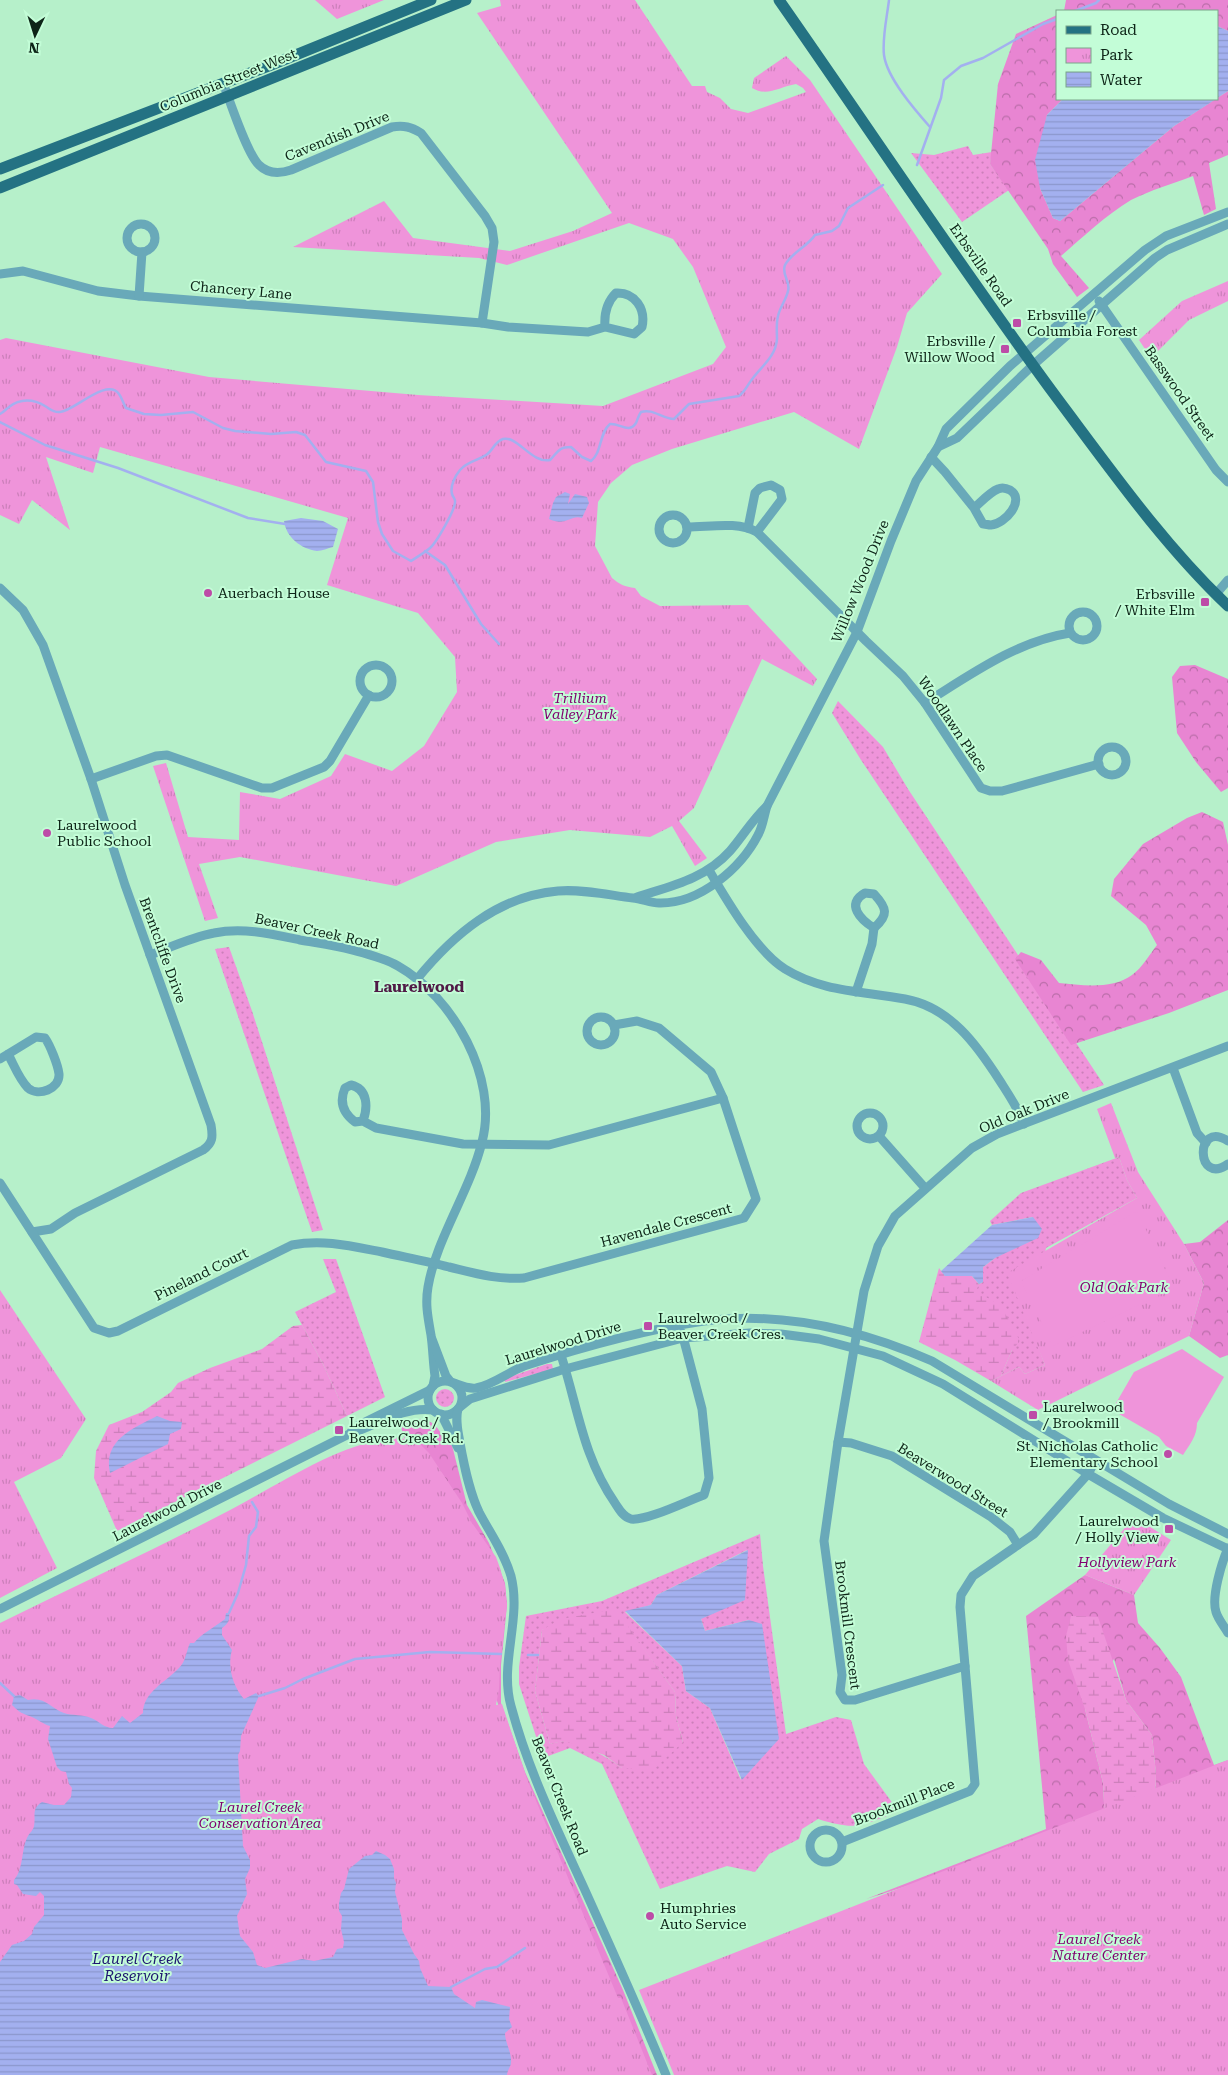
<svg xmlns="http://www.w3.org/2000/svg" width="1228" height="2075" viewBox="0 0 1228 2075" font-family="'Roboto Serif',serif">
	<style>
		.grass { fill: url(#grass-dots); fill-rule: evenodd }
		.forest { fill: url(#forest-crowns) }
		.wetland { fill: url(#wetland-marsh) }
		.park { fill: url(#park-tufts) }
		.pitch { fill: #ef94da }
		.water { fill: url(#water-rules) }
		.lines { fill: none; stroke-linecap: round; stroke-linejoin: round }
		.stream { stroke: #a3b0ef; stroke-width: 2.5 }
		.minor { stroke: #69a9b9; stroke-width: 9 }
		.major { stroke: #247283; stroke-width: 11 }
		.poi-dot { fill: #bd4ca7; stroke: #c3fdd7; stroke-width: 2 }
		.labels { text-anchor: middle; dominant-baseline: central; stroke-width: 4; stroke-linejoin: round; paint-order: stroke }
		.street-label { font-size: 14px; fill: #0d2417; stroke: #c3fdd7 }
		.poi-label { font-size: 14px; fill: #0d2417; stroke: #c3fdd7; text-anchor: start }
		.park-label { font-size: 14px; font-style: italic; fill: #810070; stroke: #c3fdd7 }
		.neighbourhood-label { font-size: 15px; font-weight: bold; fill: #501a46; stroke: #c3fdd7 }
		.water-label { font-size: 15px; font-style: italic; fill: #1e1671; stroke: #c3fdd7 }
	</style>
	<defs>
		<pattern id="grass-dots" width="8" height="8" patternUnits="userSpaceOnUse" patternTransform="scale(1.25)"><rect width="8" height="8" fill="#ef94da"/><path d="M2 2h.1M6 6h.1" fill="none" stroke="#cc7fba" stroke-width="1.8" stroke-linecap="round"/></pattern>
		<pattern id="forest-crowns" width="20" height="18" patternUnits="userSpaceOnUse" patternTransform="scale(1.25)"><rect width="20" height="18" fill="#e885d2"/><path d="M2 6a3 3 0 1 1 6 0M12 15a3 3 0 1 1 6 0" fill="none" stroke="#ba6da9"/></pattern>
		<pattern id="wetland-marsh" width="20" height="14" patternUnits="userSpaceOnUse" patternTransform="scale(1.25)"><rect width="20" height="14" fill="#ef94da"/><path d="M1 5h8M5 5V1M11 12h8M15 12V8" fill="none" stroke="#cc7fba"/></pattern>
		<pattern id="park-tufts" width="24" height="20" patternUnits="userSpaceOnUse" patternTransform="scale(1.25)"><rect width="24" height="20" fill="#ef94da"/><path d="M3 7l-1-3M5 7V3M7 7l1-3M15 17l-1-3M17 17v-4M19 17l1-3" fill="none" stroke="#cc7fba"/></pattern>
		<pattern id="water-rules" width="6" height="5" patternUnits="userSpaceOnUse" patternTransform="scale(1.25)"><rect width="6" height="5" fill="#a3b0ef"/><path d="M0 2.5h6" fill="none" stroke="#8b97cc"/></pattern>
	</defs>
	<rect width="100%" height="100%" fill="#b6f0ca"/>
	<g class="grass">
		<path d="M968 146 973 155 992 152 990 164 1009 190 962 222 911 153 934 155Z"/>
		<path d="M838 701 883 747 908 789 1104 1085 1083 1092 861 760 832 713Z"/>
		<path d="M229 947 252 1011 323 1230 312 1232 215 949Z"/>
		<path d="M1119 1157 1127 1180 1137 1198 1046 1248 1031 1328 1045 1365 1025 1374 1019 1367 1001 1376 1012 1350 975 1291 979 1284 983 1282V1267L995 1258 1033 1217 992 1225 990 1221 1021 1193Z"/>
		<path d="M323 1259H336L385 1397 347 1416 323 1364 295 1312 336 1292Z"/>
		<path d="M547 1364H552L553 1369 505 1382 504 1379Z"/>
		<circle cx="445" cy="1398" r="9"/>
		<path d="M760 1534 763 1566 786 1734 836 1717 851 1720 864 1764 891 1801 897 1812C860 1826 857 1831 818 1819L802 1829 799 1839 769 1854 755 1872 727 1866 660 1889 602 1764 570 1748 543 1758 519 1684V1667L526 1616 602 1601ZM747 1550 701 1619 705 1631 749 1620 741 1780 710 1708 686 1691 682 1666 625 1612 651 1605 657 1595ZM616 1611 675 1692 676 1716 683 1742 622 1768C606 1756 586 1745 565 1741 560 1741 554 1743 550 1744L535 1691 542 1630Z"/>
	</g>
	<g class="forest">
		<path d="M1066 0H1228V31L1217 26V11H1064Z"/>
		<path d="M1057 15V99H1063L1047 115 1040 188 1053 218 1060 221 1174 126 1228 91V155L1209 163 1216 209 1204 215 1193 176C1172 184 1151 190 1131 200 1106 215 1083 237 1061 256L1089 288 1077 297 1053 264 1048 249 990 164 998 84 1016 34Z"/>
		<path d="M1195 665 1228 679V788L1221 792 1196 762 1177 733 1172 677 1180 666Z"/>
		<path d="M1202 812 1223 822 1228 845V990L1169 1013 1071 1045 1015 959 1021 952 1041 960 1059 983C1081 985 1112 990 1132 975 1142 968 1150 954 1157 945L1146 925 1111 896 1114 879 1143 844 1187 818Z"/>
		<path d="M1228 1220V1355L1220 1358 1189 1336 1204 1283 1184 1244 1200 1242Z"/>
		<path d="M416 1419C429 1418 436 1424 442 1435L447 1434 453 1449 467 1505 489 1543 505 1583 507 1605 501 1665V1703L525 1772 623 1990 657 2075H625L506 1737 498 1704 418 1465 404 1437 400 1424Z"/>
		<path d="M1085 1575 1134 1595 1138 1623 1160 1648 1181 1677 1214 1765 1228 1760 1155 1815 1156 1774 1152 1735 1126 1700 1114 1659 1085 1709 1103 1783 1105 1823 866 1899 1046 1829 1026 1616Z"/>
	</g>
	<g class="wetland">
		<path d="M939 1268 945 1276H972L979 1284 976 1291 1001 1306 1020 1341 1012 1350 1001 1376 991 1381 955 1360 919 1342Z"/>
		<path d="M302 1325 323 1364 347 1416 117 1531 94 1478 96 1451 109 1425 142 1412 171 1392 178 1383 210 1368 262 1349 293 1326Z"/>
		<path d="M604 1611H617L675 1692 676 1716 683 1742 653 1770 622 1768 604 1755 564 1741 550 1744 535 1691 542 1630 561 1619Z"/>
		<path d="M1071 1616 1098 1617 1126 1700 1152 1735 1156 1774 1155 1815 1228 2075 1105 1823 1103 1783 1085 1709 1068 1660 1066 1636Z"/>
	</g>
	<g class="park">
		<path d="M315 0H384L337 19Z"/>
		<path d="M500 0H635L692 86H705L707 92 720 98 731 109 748 113 806 92 803 88 796 84C779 87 767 97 752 88L754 78 786 56 810 80 942 274 907 313 897 347 859 449 794 412 672 449 632 465 611 483 598 502 595 546 612 578C619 584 625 587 635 588L641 596 660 606 748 605 817 679 813 686 762 659 694 808 679 821 707 858 695 866 672 826 650 837 570 830 496 842 396 886 240 857 199 864 218 918 205 921 153 766 166 763 188 837 239 840 240 792 280 799 331 776 345 754 392 771 424 746 457 692 455 657 418 613 327 585 348 518 100 447 93 473 46 457 70 530 32 500 19 524 0 515V340L6 338 209 377 418 395 603 406 713 364 726 347 693 267 673 239 629 223 507 265 479 258 293 247 384 201 413 238 510 251 573 231 612 213 477 13 501 6Z"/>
		<path d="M1228 281V301L1189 320 1151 358 1139 340 1182 301Z"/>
		<path d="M1111 1103 1138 1172 1184 1244 1204 1283 1189 1336 1038 1410 991 1381 1019 1367 1025 1374 1045 1365 1007 1273 1137 1198 1127 1180 1119 1157 1115 1158 1097 1109Z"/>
		<path d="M0 1290 86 1419 61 1458 14 1482 57 1568 0 1598Z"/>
		<path d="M393 1437 417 1441 429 1453 462 1503 472 1523 496 1557 500 1568 505 1586 507 1605 500 1664 499 1689 496 1705 502 1704 527 1779 618 1998H621L652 2075H0V1623C77 1585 156 1549 232 1509 283 1482 335 1446 393 1437Z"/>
		<path d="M1134 1517 1171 1540 1134 1595 1085 1575Z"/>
		<path d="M1228 1760V2075H674L639 1990Z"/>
	</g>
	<g class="pitch">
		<path d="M1137 1211 1174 1288 1053 1346 1021 1281Z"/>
		<path d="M1182 1349 1224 1377 1197 1423C1197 1436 1190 1444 1183 1455L1166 1446 1159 1437 1112 1410 1134 1372Z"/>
	</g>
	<g class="water">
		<path d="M1217 26 1228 31V91L1217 98Z"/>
		<path d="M1063 99H1216L1174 126 1060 221 1053 218 1040 188 1035 160 1047 115Z"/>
		<path d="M565 492 570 494 568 504 575 494 587 497 589 503 582 518C571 514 566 527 549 519L553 503 556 497Z"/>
		<path d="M301 518 323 521 338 529 333 547C328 548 322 551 317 551 301 549 286 537 284 521Z"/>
		<path d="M1033 1217 1042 1229 1038 1238 995 1258 983 1267V1282L979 1284 972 1276H945L941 1271 992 1225Z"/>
		<path d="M157 1416 170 1421 182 1422 181 1429 170 1434 168 1444 110 1473C103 1440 132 1429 157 1416Z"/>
		<path d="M748 1550 745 1600 701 1619 705 1631 749 1620 762 1624 779 1739 742 1780 710 1708 686 1691 682 1666 625 1611 651 1605 657 1595Z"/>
		<path d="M226 1613H229C230 1620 228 1624 222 1628V1635L232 1650C227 1667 233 1686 244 1699L256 1693 259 1696 241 1736 240 1751 238 1755 243 1846 250 1860V1868L245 1879 247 1894 237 1916 240 1936 253 1952 257 1965 265 1968 302 1959 314 1961 333 1957 337 1949 343 1948 344 1942 341 1929 342 1916 339 1911V1903L341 1893 344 1889 349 1869 365 1856 372 1855 376 1851 385 1855 390 1859 394 1869V1878L396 1883 395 1892 402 1919V1930L414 1954 419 1961 420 1968 428 1986 451 1987 454 1994 475 2008 476 2002 482 2000 510 2007 509 2019 512 2027 505 2033C505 2043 512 2052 511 2063 511 2066 507 2071 507 2075H0V1962L12 1945 24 1941 32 1934 34 1927 44 1915V1896L40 1892 36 1896 23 1894 17 1885 14 1884V1880C24 1869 21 1848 28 1836 30 1832 33 1831 34 1826 36 1815 31 1809 42 1802L54 1805H64L71 1797 72 1788 69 1784 66 1772 61 1771 57 1767 48 1739 50 1726C43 1724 39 1720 32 1717 22 1713 21 1714 12 1705L14 1696 20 1695 28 1700C45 1696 50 1708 64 1713 73 1716 82 1714 91 1718 99 1721 104 1728 113 1728L122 1716 130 1723 143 1713C143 1692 166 1682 179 1668 186 1661 186 1652 190 1643H194C201 1634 215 1627 225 1619Z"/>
	</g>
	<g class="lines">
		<g class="stream">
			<path d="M889 0C887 17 882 38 884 55 887 78 915 110 930 127"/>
			<path d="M1075 11 1096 3 1099 0"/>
			<path d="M917 165 941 98 944 80 961 66 983 58 1043 24 1057 19"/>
			<path d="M0 414C4 412 6 409 9 407 20 398 34 399 45 406 50 409 54 413 60 412 74 411 107 377 119 394 122 398 123 403 126 408L144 414 161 415 193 412 223 428 235 431 271 434 296 432 305 435 326 462 366 471 373 482 378 522 382 534 393 551 411 561C417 557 424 553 430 548 436 543 456 509 455 501 455 499 453 497 452 494 450 486 455 476 460 470 468 461 477 461 486 455 493 451 494 442 503 439 517 435 532 464 550 460 558 452 558 447 571 447L582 457 591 461C602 453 599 433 610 424 620 423 629 434 636 423 638 419 638 416 641 412 653 408 662 419 674 419L689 404 739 396C745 392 748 384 753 378 762 366 776 356 777 339 777 332 776 324 778 316 780 307 786 300 788 291 791 281 781 275 785 265 792 252 807 247 815 235L832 231 839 226 848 208 883 185"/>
			<path d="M0 422 45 445 118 468 248 518 285 524"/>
			<path d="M425 551 445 565 481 624 499 644"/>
			<path d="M229 1613 238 1593 246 1565 249 1536 256 1527 258 1512 252 1502"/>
			<path d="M528 1655H538"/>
			<path d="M0 1683 14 1696"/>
			<path d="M259 1696 285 1688 303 1679 355 1659 430 1652 501 1654"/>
			<path d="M451 1987 485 1969 497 1967 525 1948"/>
		</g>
		<g class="minor">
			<path d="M223 83C230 101 247 154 259 165 268 174 279 174 291 170L392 127C404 125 411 127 421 133L485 216 492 228 494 242 482 323"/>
			<circle cx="141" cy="238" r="14"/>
			<path d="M0 274 23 271 98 291 139 296 482 323 508 327 588 332 605 327 634 334 642 327C646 309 635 292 616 293 606 303 604 314 605 327"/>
			<path d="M139 296 142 252"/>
			<path d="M1099 301 1216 470 1228 482"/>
			<path d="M938 447 957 438 1033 365 1155 258 1167 250 1228 224"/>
			<path d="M931 457 945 472 974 508 983 524C986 524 988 525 991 525 1005 524 1026 500 1010 490 1006 488 1002 487 998 489 990 492 981 502 974 508"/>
			<circle cx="673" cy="529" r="14"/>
			<path d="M687 527C710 527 737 521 757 532L866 641 903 676 925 703 981 788 990 791H1002L1099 764"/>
			<path d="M748 528 755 493 760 488 771 485 780 490 782 499 757 532"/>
			<path d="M0 588 23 610 43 645 91 779 125 885 211 1125C213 1137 213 1143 203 1150L75 1213 51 1229 32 1232"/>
			<path d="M1216 594 1228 580"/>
			<circle cx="1083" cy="626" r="14"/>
			<circle cx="376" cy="681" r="16"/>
			<path d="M925 703C970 675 1017 641 1070 633"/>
			<circle cx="1112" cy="761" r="14"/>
			<path d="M91 779 156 756 167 755 262 788H272L324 767 330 761 369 695"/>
			<path d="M709 870C726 899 756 951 785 969 822 992 863 991 905 999 950 1007 977 1045 1000 1081 1009 1095 1018 1108 1024 1124"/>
			<path d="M865 893 874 894C887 908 889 915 874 928 861 920 845 904 865 893Z"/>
			<path d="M637 897C671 886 705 879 730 851 743 836 752 820 767 806"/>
			<path d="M150 955C171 947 192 937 214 933 243 927 272 934 300 940 317 943 335 945 352 950 367 954 384 958 398 966 453 997 499 1078 482 1142 470 1191 436 1239 428 1287 425 1304 428 1318 431 1335 433 1349 433 1363 435 1376L433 1386"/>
			<path d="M417 979C453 935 498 896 558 891 582 889 609 895 633 898 642 899 651 903 659 903 700 904 741 868 758 835 763 826 764 815 767 806L857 632 891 541 916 481 938 447 946 429 1010 366 1145 250 1166 236 1228 212"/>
			<path d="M856 992 872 944 874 928"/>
			<circle cx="601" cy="1031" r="14"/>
			<path d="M0 1059 36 1037 45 1038C50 1045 58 1065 59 1074 60 1089 38 1097 28 1088 19 1079 14 1065 8 1054"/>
			<path d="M1173 1068 1197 1133 1206 1143"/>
			<circle cx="870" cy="1126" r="13"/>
			<path d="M363 1121 355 1122C343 1113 339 1102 345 1088L351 1085C368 1089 368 1107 363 1121L376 1128 463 1144 549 1145 723 1098"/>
			<path d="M879 1136 925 1188"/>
			<path d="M1228 1141C1194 1119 1196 1187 1228 1164"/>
			<path d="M0 1183 94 1328 109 1333 118 1331 292 1245C323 1239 351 1246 382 1252 404 1257 427 1261 449 1267 474 1273 497 1280 524 1278L744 1218 756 1199 723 1098 711 1072 659 1028 637 1021 614 1025"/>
			<path d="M432 1339 446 1376 450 1381"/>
			<path d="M561 1355C578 1408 583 1457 615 1503 619 1509 623 1517 631 1519 647 1521 687 1501 704 1495L709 1478 702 1409 682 1333"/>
			<circle cx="445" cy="1398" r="17"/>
			<path d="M454 1383C462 1386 468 1389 476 1388 493 1385 508 1372 524 1366 582 1347 643 1330 704 1321 782 1311 861 1330 932 1361L1169 1504 1228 1534"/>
			<path d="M460 1407 470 1399 565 1369 683 1338 750 1333 781 1334 819 1339 883 1356 943 1384 1088 1474 1163 1518 1228 1549"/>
			<path d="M458 1409C455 1420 458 1431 460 1443 464 1465 469 1491 479 1512 490 1533 504 1552 511 1576 522 1619 499 1663 511 1706 528 1770 557 1829 584 1888 612 1950 640 2012 666 2075"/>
			<path d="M441 1414 458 1448"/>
			<path d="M351 1432 359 1425 430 1390"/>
			<path d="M838 1442 851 1443 892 1456 991 1517 1010 1532 1018 1545"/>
			<path d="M1095 1461 1088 1474 1034 1534 973 1576 961 1595 960 1607 965 1666 855 1700H845L840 1692 842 1675 824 1541 838 1442 864 1291 878 1246 895 1216 972 1148 997 1134 1228 1046"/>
			<path d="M1228 1548C1222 1562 1211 1597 1216 1612 1218 1619 1224 1626 1228 1633"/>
			<path d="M0 1609 347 1435C375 1426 403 1406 433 1410"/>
			<circle cx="826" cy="1846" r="16"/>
			<path d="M842 1842 970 1791 975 1784 965 1666"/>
		</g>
		<g class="major">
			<path d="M779 0C872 133 961 268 1057 398 1111 470 1163 544 1228 606"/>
			<path d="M0 169 271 65 431 0"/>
			<path d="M0 188 466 0"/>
		</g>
	</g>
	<g class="poi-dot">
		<rect x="1012" y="318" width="10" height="10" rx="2.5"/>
		<rect x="1000" y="344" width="10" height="10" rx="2.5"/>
		<circle cx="208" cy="593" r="5"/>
		<rect x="1200" y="597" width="10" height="10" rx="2.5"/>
		<circle cx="47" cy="833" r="5"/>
		<rect x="643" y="1321" width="10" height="10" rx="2.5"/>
		<rect x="1028" y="1410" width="10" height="10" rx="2.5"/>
		<rect x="334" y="1425" width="10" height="10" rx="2.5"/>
		<circle cx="1168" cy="1454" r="5"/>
		<rect x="1164" y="1524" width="10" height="10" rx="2.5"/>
		<circle cx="650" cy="1916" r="5"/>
	</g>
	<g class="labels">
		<g class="street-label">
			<text transform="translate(228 80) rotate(-22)">Columbia Street West</text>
			<text transform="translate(337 136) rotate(-22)">Cavendish Drive</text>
			<text transform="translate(981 265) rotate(55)">Erbsville Road</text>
			<text transform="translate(241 290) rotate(5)">Chancery Lane</text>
			<text transform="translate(1180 393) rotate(55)">Basswood Street</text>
			<text transform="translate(860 581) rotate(-68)">Willow Wood Drive</text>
			<text transform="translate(953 724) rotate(56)">Woodlawn Place</text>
			<text transform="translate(317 931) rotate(12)">Beaver Creek Road</text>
			<text transform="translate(163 950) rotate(70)">Brentcliffe Drive</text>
			<text transform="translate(1024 1111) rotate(-22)">Old Oak Drive</text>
			<text transform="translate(666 1225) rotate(-15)">Havendale Crescent</text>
			<text transform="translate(201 1274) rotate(-26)">Pineland Court</text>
			<text transform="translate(563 1343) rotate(-17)">Laurelwood Drive</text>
			<text transform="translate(953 1480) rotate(32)">Beaverwood Street</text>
			<text transform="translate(167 1510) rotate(-27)">Laurelwood Drive</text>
			<text transform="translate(848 1625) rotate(83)">Brookmill Crescent</text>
			<text transform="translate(560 1796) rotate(68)">Beaver Creek Road</text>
			<text transform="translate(904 1802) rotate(-21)">Brookmill Place</text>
		</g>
		<g class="poi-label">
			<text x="1027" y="315">Erbsville /<tspan x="1027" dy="16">Columbia Forest</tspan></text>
			<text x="995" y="341" text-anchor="end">Erbsville /<tspan x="995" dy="16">Willow Wood</tspan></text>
			<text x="218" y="593">Auerbach House</text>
			<text x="1195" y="594" text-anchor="end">Erbsville<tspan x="1195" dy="16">/ White Elm</tspan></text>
			<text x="57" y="825">Laurelwood<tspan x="57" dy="16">Public School</tspan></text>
			<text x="658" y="1318">Laurelwood /<tspan x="658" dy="16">Beaver Creek Cres.</tspan></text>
			<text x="1043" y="1407">Laurelwood<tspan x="1043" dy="16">/ Brookmill</tspan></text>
			<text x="349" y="1422">Laurelwood /<tspan x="349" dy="16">Beaver Creek Rd.</tspan></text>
			<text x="1158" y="1446" text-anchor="end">St. Nicholas Catholic<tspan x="1158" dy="16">Elementary School</tspan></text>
			<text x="1159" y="1521" text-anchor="end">Laurelwood<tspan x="1159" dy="16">/ Holly View</tspan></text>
			<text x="660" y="1908">Humphries<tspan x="660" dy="16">Auto Service</tspan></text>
		</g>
		<g class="park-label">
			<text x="580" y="698">Trillium<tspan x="580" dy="16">Valley Park</tspan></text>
			<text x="1124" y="1287">Old Oak Park</text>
			<text x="1127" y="1562">Hollyview Park</text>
			<text x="260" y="1807">Laurel Creek<tspan x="260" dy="16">Conservation Area</tspan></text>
			<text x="1099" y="1939">Laurel Creek<tspan x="1099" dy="16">Nature Center</tspan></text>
		</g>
		<g class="neighbourhood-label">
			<text x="419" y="987">Laurelwood</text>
		</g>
		<g class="water-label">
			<text x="137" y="1959">Laurel Creek<tspan x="137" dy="17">Reservoir</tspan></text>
		</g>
	</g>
	<rect x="1056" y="10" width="162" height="90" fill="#c3fdd7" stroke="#7aa68a"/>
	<rect x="1066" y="26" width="25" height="8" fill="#247283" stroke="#7aa68a"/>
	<text x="1100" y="35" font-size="15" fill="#0d2417">Road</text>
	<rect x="1066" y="48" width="25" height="15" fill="url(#park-tufts)" stroke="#7aa68a"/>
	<text x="1100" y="60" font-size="15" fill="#0d2417">Park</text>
	<rect x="1066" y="72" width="25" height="15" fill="url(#water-rules)" stroke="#7aa68a"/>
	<text x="1100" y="85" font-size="15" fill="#0d2417">Water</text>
	<g transform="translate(35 35) rotate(184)" stroke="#c3fdd7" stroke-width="4" paint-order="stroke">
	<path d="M0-4L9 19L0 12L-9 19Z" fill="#0d2417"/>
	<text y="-8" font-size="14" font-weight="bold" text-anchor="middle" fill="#0d2417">N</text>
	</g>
</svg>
